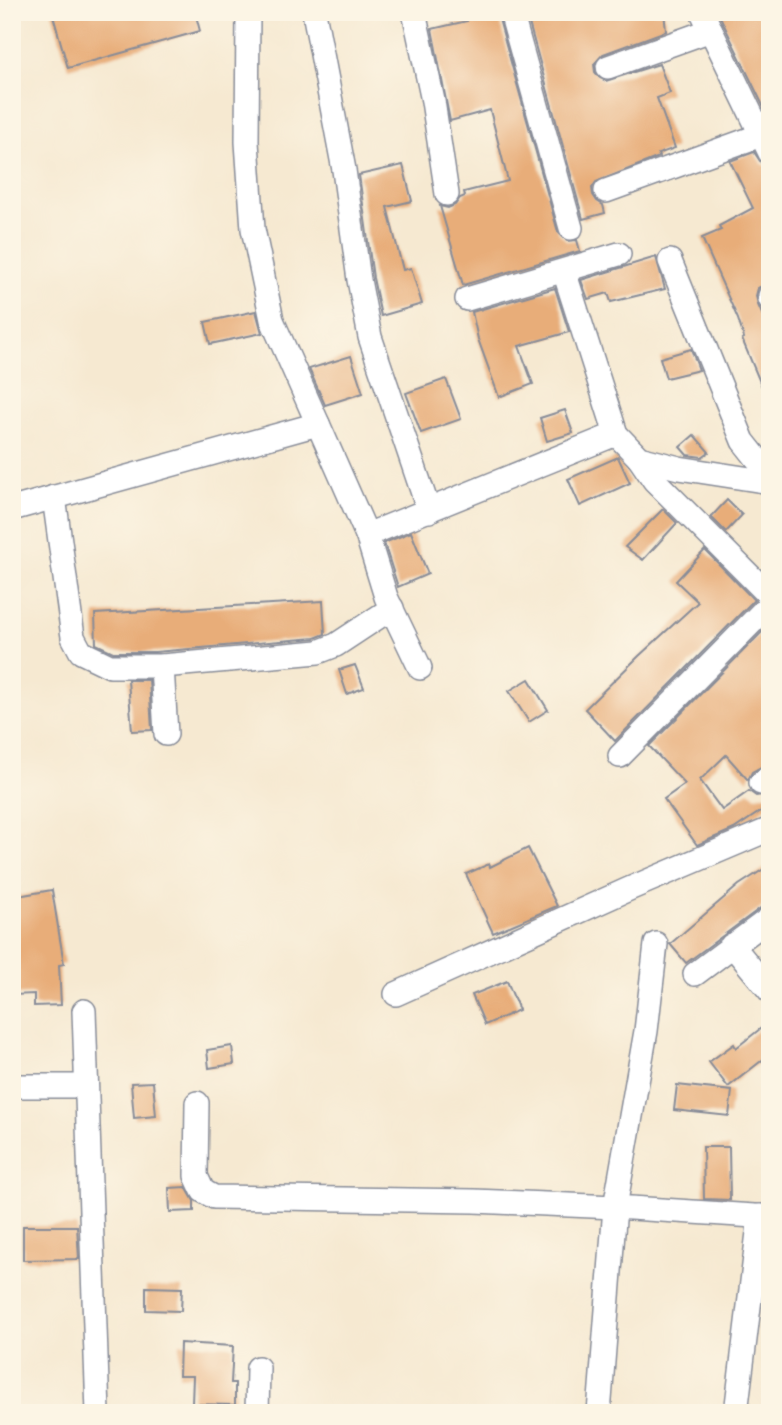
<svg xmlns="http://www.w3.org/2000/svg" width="782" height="1425" viewBox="0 0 782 1425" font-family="Itim,sans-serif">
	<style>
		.building { fill: #e8ad79 }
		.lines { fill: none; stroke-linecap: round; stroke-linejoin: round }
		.minor-casing { stroke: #888c98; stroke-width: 26 }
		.minor { stroke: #fff; stroke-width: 23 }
	</style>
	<rect width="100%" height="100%" fill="#fcf5e5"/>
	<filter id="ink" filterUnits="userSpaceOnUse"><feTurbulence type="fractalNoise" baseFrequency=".0143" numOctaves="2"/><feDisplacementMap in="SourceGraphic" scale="14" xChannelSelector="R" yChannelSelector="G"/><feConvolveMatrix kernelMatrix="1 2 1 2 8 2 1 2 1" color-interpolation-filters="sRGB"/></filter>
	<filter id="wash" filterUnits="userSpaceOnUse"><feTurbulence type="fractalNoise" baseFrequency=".00686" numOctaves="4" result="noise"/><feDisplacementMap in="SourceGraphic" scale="28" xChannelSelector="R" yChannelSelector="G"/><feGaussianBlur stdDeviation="1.57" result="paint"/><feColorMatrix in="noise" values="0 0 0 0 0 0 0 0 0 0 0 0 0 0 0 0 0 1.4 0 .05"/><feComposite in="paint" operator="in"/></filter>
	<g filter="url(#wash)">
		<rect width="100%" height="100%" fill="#f6e9d1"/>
		<g id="blocks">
			<g class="building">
				<path d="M52 12H195L200 31 68 68Z"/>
				<path d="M465 12H497L558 232 567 241 577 240 580 251 463 285 440 206 448 208 455 205 460 198 465 196 464 192 508 181 490 110 450 121 432 29 467 21Z"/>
				<path d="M526 12H664L666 31 603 54 594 64 595 72 600 78 606 81 659 64 670 93 657 98 675 148 658 154 659 157 596 182 592 188 593 195 597 201 603 205 605 213 583 219Z"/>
				<path d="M718 12H770V120L724 25Z"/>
				<path d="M754 152 762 164 770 167V282L758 288 756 296 758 305 770 332V406L742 339 744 338 738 319 702 238 721 230 719 226 753 208 730 161Z"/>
				<path d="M403 165 412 201 387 207 403 270 411 268 422 304 381 316 373 278 359 175Z"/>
				<path d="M656 257 665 289 611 302 608 293 588 299 581 280Z"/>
				<path d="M555 288 569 332 519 346 533 384 499 397 478 339 472 312Z"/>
				<path d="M256 311 262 333 210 344 205 322Z"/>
				<path d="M691 349 699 370 666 378 660 358Z"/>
				<path d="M351 356 363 393 325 405 309 369Z"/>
				<path d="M446 379 461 419 421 433 406 393Z"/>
				<path d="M565 410 573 433 547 441 540 418Z"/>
				<path d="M694 435 709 452 702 457 687 455 680 447Z"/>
				<path d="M618 457 630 483 580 506 568 479Z"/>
				<path d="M727 500 742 515 726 532 711 517Z"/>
				<path d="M663 509 677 523 643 560 625 547Z"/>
				<path d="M411 532 428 574 398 587 384 543Z"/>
				<path d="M705 550 754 600 615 741 585 709 639 656 698 602 676 581Z"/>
				<path d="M323 601 325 634 315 638 155 652H113L96 644 95 614Z"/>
				<path d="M770 624V762L752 772 748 780 726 755 700 780 722 810 749 791 756 796 770 794V805L734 829 697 845 664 799 685 784 649 746Z"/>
				<path d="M355 665 364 688 347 694 339 670Z"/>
				<path d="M529 679 548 710 529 722 509 691Z"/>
				<path d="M128 680H149L152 730 132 731Z"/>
				<path d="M528 848 557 906 493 933 466 874 489 864 490 867Z"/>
				<path d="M770 865V904L762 907 686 963 670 944 739 885Z"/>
				<path d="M52 890 64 964 59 965 61 1005 34 1006V994L13 995 12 897Z"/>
				<path d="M507 981 519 1010 485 1025 472 995Z"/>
				<path d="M770 1021V1054L728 1087 709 1062 734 1044 736 1048Z"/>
				<path d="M232 1046 234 1064 209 1068 207 1050Z"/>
				<path d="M153 1082 156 1116 134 1118 131 1083Z"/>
				<path d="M677 1085 732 1091 729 1116 674 1110Z"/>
				<path d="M703 1147H729L730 1200 704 1199Z"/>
				<path d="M186 1187 194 1201V1211L170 1212 169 1188Z"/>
				<path d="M23 1226H77L79 1259 23 1260Z"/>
				<path d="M146 1287 182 1288 181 1311 146 1310Z"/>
				<path d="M180 1343 233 1346 231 1383H235V1405L192 1404 193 1376H179Z"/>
			</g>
		</g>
	</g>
	<g filter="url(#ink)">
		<use href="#blocks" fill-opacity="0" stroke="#888c98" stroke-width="2"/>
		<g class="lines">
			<g class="minor-casing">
				<g id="minor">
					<path d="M248 12 247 142 253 229 272 320 318 424"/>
					<path d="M314 12 344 170 359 280 370 337 429 511"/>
					<path d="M414 12 433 101 447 194"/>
					<path d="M511 12 571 228"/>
					<path d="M702 12 770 153"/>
					<path d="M608 67 711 30"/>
					<path d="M606 191 761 135"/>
					<path d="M670 261 743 441 770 475"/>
					<path d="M564 271 616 434 639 458 679 468 770 482"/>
					<path d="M770 296V299"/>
					<path d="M467 299 619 254"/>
					<path d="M639 458 654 480 770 596"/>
					<path d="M54 497 73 637 81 652 110 666H162L318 652 336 645 392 608"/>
					<path d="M12 509 318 424 367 535 616 434"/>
					<path d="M367 535 386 597 420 668"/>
					<path d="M162 666 166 734"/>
					<path d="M620 756 770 604"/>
					<path d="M761 783 770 776"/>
					<path d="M656 944 646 1031 615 1207 770 1217"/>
					<path d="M732 945 770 991"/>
					<path d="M695 974 770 918"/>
					<path d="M396 994 629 889 770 829"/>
					<path d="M84 1011 98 1413"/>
					<path d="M12 1086H86"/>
					<path d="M197 1103 196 1176 203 1191 214 1197 474 1201 615 1207 599 1413"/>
					<path d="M257 1413 258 1368"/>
					<path d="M736 1413 760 1216"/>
				</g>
			</g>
			<use href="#minor" class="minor"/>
		</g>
	</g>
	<rect width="782" height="1425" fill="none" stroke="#fcf5e5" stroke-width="42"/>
</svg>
